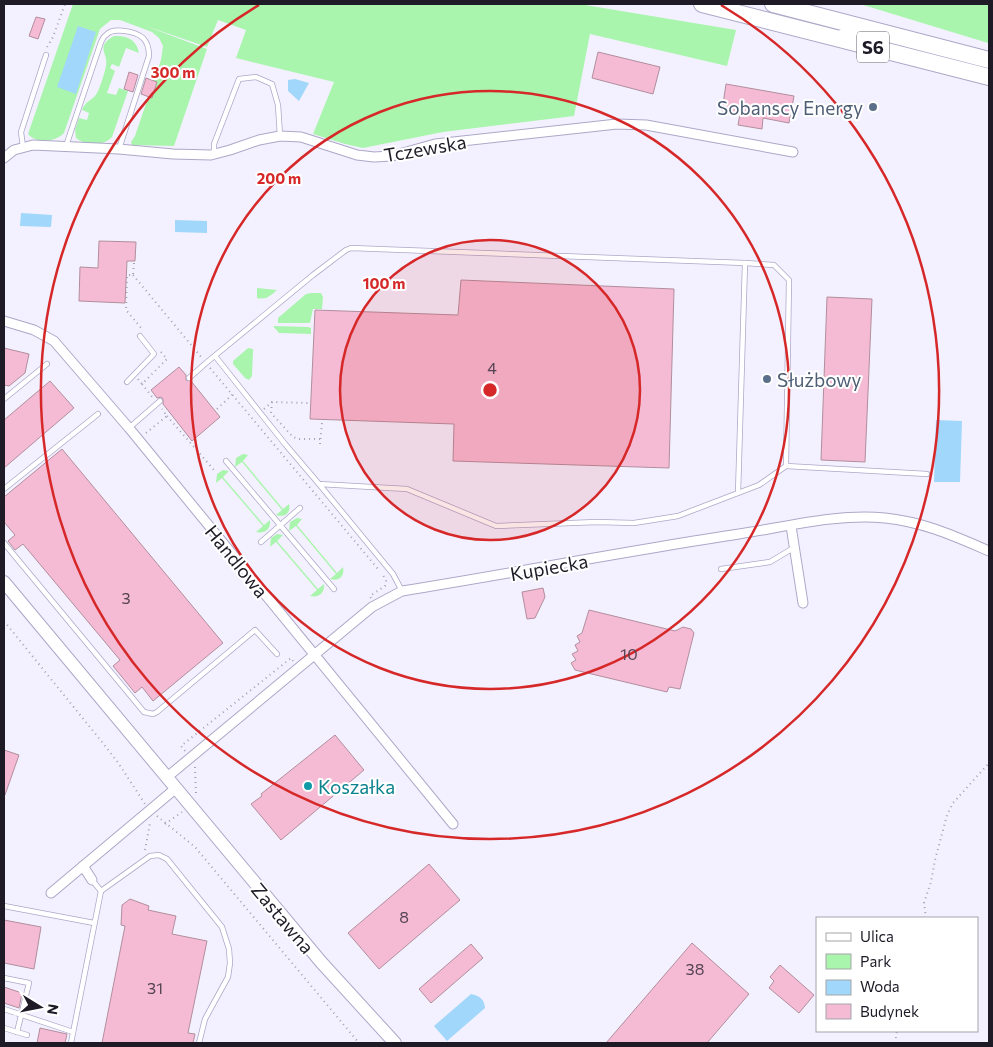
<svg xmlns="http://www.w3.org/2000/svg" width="993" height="1047" viewBox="0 0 993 1047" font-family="Commissioner,sans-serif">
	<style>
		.green { fill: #aaf5ad }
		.water { fill: #a1d7fa }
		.building { fill: #f5bbd4; stroke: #b28e9d }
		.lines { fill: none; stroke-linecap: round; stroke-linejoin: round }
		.lane-casing { stroke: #ada7c8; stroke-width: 6 }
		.street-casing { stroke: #ada7c8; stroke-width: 11 }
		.secondary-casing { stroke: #ada7c8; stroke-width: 14 }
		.highway-casing { stroke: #ada7c8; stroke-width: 18 }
		.path { stroke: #a4a2af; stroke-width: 2; stroke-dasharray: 1 4; stroke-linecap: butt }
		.lane { stroke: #fff; stroke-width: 4.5 }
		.street { stroke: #fff; stroke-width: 9 }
		.secondary { stroke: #fff; stroke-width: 12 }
		.highway { stroke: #fff; stroke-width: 16 }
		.ring { fill: none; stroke: #d62828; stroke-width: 2.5 }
		.service-dot { fill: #5c6f8a; stroke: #fff; stroke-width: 2 }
		.culture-dot { fill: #0f9aa8; stroke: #fff; stroke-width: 2 }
		.labels { text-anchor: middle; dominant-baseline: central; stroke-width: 4; stroke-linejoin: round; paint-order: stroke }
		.number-label { font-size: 16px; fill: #544352 }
		.shield { fill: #fff; stroke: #625f68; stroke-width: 1 }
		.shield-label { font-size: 18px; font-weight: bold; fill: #1e1b27 }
		.service-label { font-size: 19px; fill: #4e5e75; stroke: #fff; text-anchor: end }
		.street-label { font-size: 19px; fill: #1e1b27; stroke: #fff }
		.culture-label { font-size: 19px; fill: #0d838f; stroke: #fff; text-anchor: start }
		.centre { fill: #d62828; stroke: #fff; stroke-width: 2.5 }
		.ring-label { font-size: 15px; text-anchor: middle; font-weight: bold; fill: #d62828; stroke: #fff; stroke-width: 4; stroke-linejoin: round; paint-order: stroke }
	</style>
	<rect width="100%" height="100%" fill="#f3f1ff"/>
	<g class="green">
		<path d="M73 4H579L736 30 727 66 590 34 574 116 443 132 363 148 345 144 313 134 334 82 236 58 246 30 218 20 207 47 143 25 207 49 174 146 132 145 131 142 135 136 161 60 163 46 159 38 152 32 120 20H111L100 29 64 133C56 142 36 144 28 134Z"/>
		<path d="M860 4H989V42L988 43Z"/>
		<path d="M114 36C127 35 137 40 139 53L126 48 119 67 112 64 110 68 115 71 107 93 116 95 119 88 128 91 112 137C104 146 85 146 76 138L75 130 79 118 87 120 89 113 82 110C85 102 90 101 95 96 99 92 105 72 106 66 109 53 94 47 114 36Z"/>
		<path d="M257 288 277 290C270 296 267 300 257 298Z"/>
		<path d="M311 293H321L323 297 322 309H313L310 323H278V318L306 294Z"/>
		<path d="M273 326 308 327 311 328V334L279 333Z"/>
		<path d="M248 348 253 349V351L252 376 249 380 245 378 233 364V361Z"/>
		<path d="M243 454 248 455 243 461 283 509 289 504C291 513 285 518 276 515L282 510 242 462 235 467 236 458Z"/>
		<path d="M223 470 229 471 223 477 264 525 270 520C271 529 265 534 256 532L263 526 222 478 216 483 217 474Z"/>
		<path d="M297 518 302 519 297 525 337 573 343 567C345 576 339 582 330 579L336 574 296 526 289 531 290 522Z"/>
		<path d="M277 534 283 535 277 541 318 589 324 584C325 593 319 598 310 596L317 590 276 542 270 547 271 538Z"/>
	</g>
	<g class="water">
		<path d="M78 26 96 32 76 94 57 87Z"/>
		<path d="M295 79 309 83 299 101 288 91V80Z"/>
		<path d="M21 213 52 215 51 227 20 226Z"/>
		<path d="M175 220 207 221V233L175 232Z"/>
		<path d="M936 420 962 421 960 482H934Z"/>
		<path d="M471 994C480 996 484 999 485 1008L447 1041 434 1026Z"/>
	</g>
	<g class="building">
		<path d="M36 17 45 19 38 39 29 36Z"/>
		<path d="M598 52 660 67 653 94 592 78Z"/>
		<path d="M129 72 138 75 133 92 124 89Z"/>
		<path d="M146 78 157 82 152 98 141 94Z"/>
		<path d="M726 84 794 96 789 123 763 118 762 129 738 125 740 114 722 111Z"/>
		<path d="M99 241 136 242 135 261H127L125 303 79 301 80 267 98 268Z"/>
		<path d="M461 280 674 289 669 468 453 461 454 424 310 419 315 310 458 315Z"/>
		<path d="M827 297 872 299 865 462 821 460Z"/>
		<path d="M4 348 29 354 25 373 9 386 4 385Z"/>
		<path d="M179 367 186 375V380L191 381 220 417 192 441 163 404V399L161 397 157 398 151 390Z"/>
		<path d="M50 381 74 408 4 468V420Z"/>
		<path d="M62 449 223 643 153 701 142 687 135 693 113 666 120 660 23 544 15 550 8 541 15 535 4 522V497Z"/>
		<path d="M543 588 545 597 535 618 527 619 522 592Z"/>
		<path d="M589 610 675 631 683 627 691 629 694 633 680 689 669 687 667 692 575 670 571 663 576 660 572 654 578 651 575 645 580 642 577 636 582 633Z"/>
		<path d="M335 735 364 770 281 840 251 804 262 796 261 794Z"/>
		<path d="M4 750 19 755 5 795H4Z"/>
		<path d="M429 864 460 900 379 969 348 933Z"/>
		<path d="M130 899 149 906 148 910 176 916 172 934 207 941 188 1033 195 1034 193 1043H102L125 926 121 925 122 905Z"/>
		<path d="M4 920 41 927 34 969 4 963Z"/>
		<path d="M692 943 749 994 707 1043H606Z"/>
		<path d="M471 944 483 958 431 1003 419 989Z"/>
		<path d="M780 965 814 995 799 1013 769 988 774 981 770 977Z"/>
		<path d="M4 987 22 993 19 1008 4 1003Z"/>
		<path d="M40 1028 67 1034 65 1043H37Z"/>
	</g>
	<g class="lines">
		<g class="lane-casing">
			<g id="lane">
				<path d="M841 32 863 35"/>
				<path d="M66 146 100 45C101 42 103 37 106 35 113 27 135 31 143 38 148 43 149 49 149 56L119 149"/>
				<path d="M23 147 21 132 46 55"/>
				<path d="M214 154V144L239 79 256 77 272 84 278 105 280 136"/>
				<path d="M189 378 206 363 313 275 346 250 351 248 745 263 738 493 678 516 634 523 597 522 496 526 407 489 319 484 285 444 215 356"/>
				<path d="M127 382 154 354 140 336"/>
				<path d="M4 399 47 364"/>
				<path d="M129 428 160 401"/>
				<path d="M226 461 334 589"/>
				<path d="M786 466 927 474"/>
				<path d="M319 484 393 574 402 591"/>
				<path d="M4 489 98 414"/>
				<path d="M738 493 759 485 786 466 789 280 774 265 745 263"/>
				<path d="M261 542 300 508"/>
				<path d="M4 543 144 712 153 714 157 712 255 630 277 654"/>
				<path d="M721 569 770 562 795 547"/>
				<path d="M101 891 150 856 159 855 167 859 222 927 229 949 230 963 228 977 205 1019 199 1043"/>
				<path d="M4 906 94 923"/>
				<path d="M4 978 29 983 17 1032 4 1028"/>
				<path d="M4 1009 73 1032"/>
				<path d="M17 1032 27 1035"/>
				<path d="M71 1043 101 891 92 880"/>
			</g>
		</g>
		<g class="street-casing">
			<g id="street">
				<path d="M4 158 14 150 33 145 119 149 173 154 211 155 230 150 259 140 280 136 301 137 357 155 374 157 392 156 435 144 617 124 646 125 793 152"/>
				<path d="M4 321 34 330 54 341 129 428 453 824"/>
				<path d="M791 526 803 603"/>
				<path d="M166 778 372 607 402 591C515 573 626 551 739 534 785 527 839 513 885 518 924 522 954 536 989 551"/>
				<path d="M83 866 92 880"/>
				<path d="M51 893 175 789"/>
			</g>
		</g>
		<g class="secondary-casing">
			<path id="secondary" d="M4 582 321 962 395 1043"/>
		</g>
		<g class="highway-casing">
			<g id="highway">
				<path d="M702 4 989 77"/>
				<path d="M773 4 989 60"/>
			</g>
		</g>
		<g class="path">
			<path d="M47 47 53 37 65 4"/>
			<path d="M134 263 133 275H127L126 310 142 329"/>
			<path d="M133 275 202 358"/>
			<path d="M210 368 378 569"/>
			<path d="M138 379 142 384 167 359 161 352"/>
			<path d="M142 384 153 398"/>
			<path d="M272 402 271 413 293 437 299 439H320"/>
			<path d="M217 409 233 394"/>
			<path d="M264 409 272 402 309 403"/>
			<path d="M167 416 214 470"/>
			<path d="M146 433 167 416 162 409"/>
			<path d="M320 444 322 423"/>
			<path d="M371 598 370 596 385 586 386 581 383 575"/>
			<path d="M4 621 102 742 119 764 145 804"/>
			<path d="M185 751 181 746 291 658 293 661"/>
			<path d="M195 767 196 795"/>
			<path d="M157 816 195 847 359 1043"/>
			<path d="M165 824 182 812"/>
			<path d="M145 850 150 823"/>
			<path d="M926 918 924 903 931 882 935 860 947 815 953 803 989 763"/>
			<path d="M895 1043 897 1031"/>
		</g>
		<use href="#lane" class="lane"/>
		<use href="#street" class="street"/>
		<use href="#secondary" class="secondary"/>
		<use href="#highway" class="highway"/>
	</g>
	<circle cx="490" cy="390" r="150" fill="#d62828" fill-opacity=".12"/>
	<g class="ring">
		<circle cx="490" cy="390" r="150"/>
		<circle cx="490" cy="390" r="299"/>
		<path d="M721 5A449 449 0 1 1 259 5"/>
	</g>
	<g class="service-dot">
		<circle cx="873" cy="107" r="5"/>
		<circle cx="767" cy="379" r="5"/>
	</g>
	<circle class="culture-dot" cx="308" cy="786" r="5"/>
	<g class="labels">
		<g class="number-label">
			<text x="492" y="367">4</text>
			<text x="126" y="597">3</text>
			<text x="629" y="653">10</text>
			<text x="404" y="916">8</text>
			<text x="695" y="968">38</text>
			<text x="155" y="987">31</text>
		</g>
		<rect class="shield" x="857" y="31.5" width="32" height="31" rx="4"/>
		<g class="shield-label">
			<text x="873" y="47">S6</text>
		</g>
		<g class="service-label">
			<text x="863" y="107">Sobanscy Energy</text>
			<text x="777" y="379" text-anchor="start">Służbowy</text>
		</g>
		<g class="street-label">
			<text transform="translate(425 148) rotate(-10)">Tczewska</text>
			<text transform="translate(237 561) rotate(51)">Handlowa</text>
			<text transform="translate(549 567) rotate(-10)">Kupiecka</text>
			<text transform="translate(283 918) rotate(50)">Zastawna</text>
		</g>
		<g class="culture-label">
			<text x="318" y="786">Koszałka</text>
		</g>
	</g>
	<circle cx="490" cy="390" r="8" class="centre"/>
	<g class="ring-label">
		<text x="173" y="78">300 m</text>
		<text x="279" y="184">200 m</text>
		<text x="384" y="289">100 m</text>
	</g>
	<rect width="993" height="1047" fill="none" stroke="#1e1b27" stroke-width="10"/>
	<rect x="816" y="917" width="162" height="115" fill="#ffffff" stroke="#a5a4a9"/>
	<rect x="826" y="933" width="25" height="8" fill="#ffffff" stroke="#a5a4a9"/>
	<text x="860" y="942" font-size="15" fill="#1e1b27">Ulica</text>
	<rect x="826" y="954" width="25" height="15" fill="#aaf5ad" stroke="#a5a4a9"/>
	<text x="860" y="967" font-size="15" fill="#1e1b27">Park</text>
	<rect x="826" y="980" width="25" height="15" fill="#a1d7fa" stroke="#a5a4a9"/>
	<text x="860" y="992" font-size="15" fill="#1e1b27">Woda</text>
	<rect x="826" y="1004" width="25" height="15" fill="#f5bbd4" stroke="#a5a4a9"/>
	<text x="860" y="1017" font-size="15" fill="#1e1b27">Budynek</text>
	<g transform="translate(40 1007) rotate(100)" stroke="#ffffff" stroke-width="4" paint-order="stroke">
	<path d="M0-4L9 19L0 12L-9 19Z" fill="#1e1b27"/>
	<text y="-8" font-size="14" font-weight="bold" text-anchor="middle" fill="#1e1b27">N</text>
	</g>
</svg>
